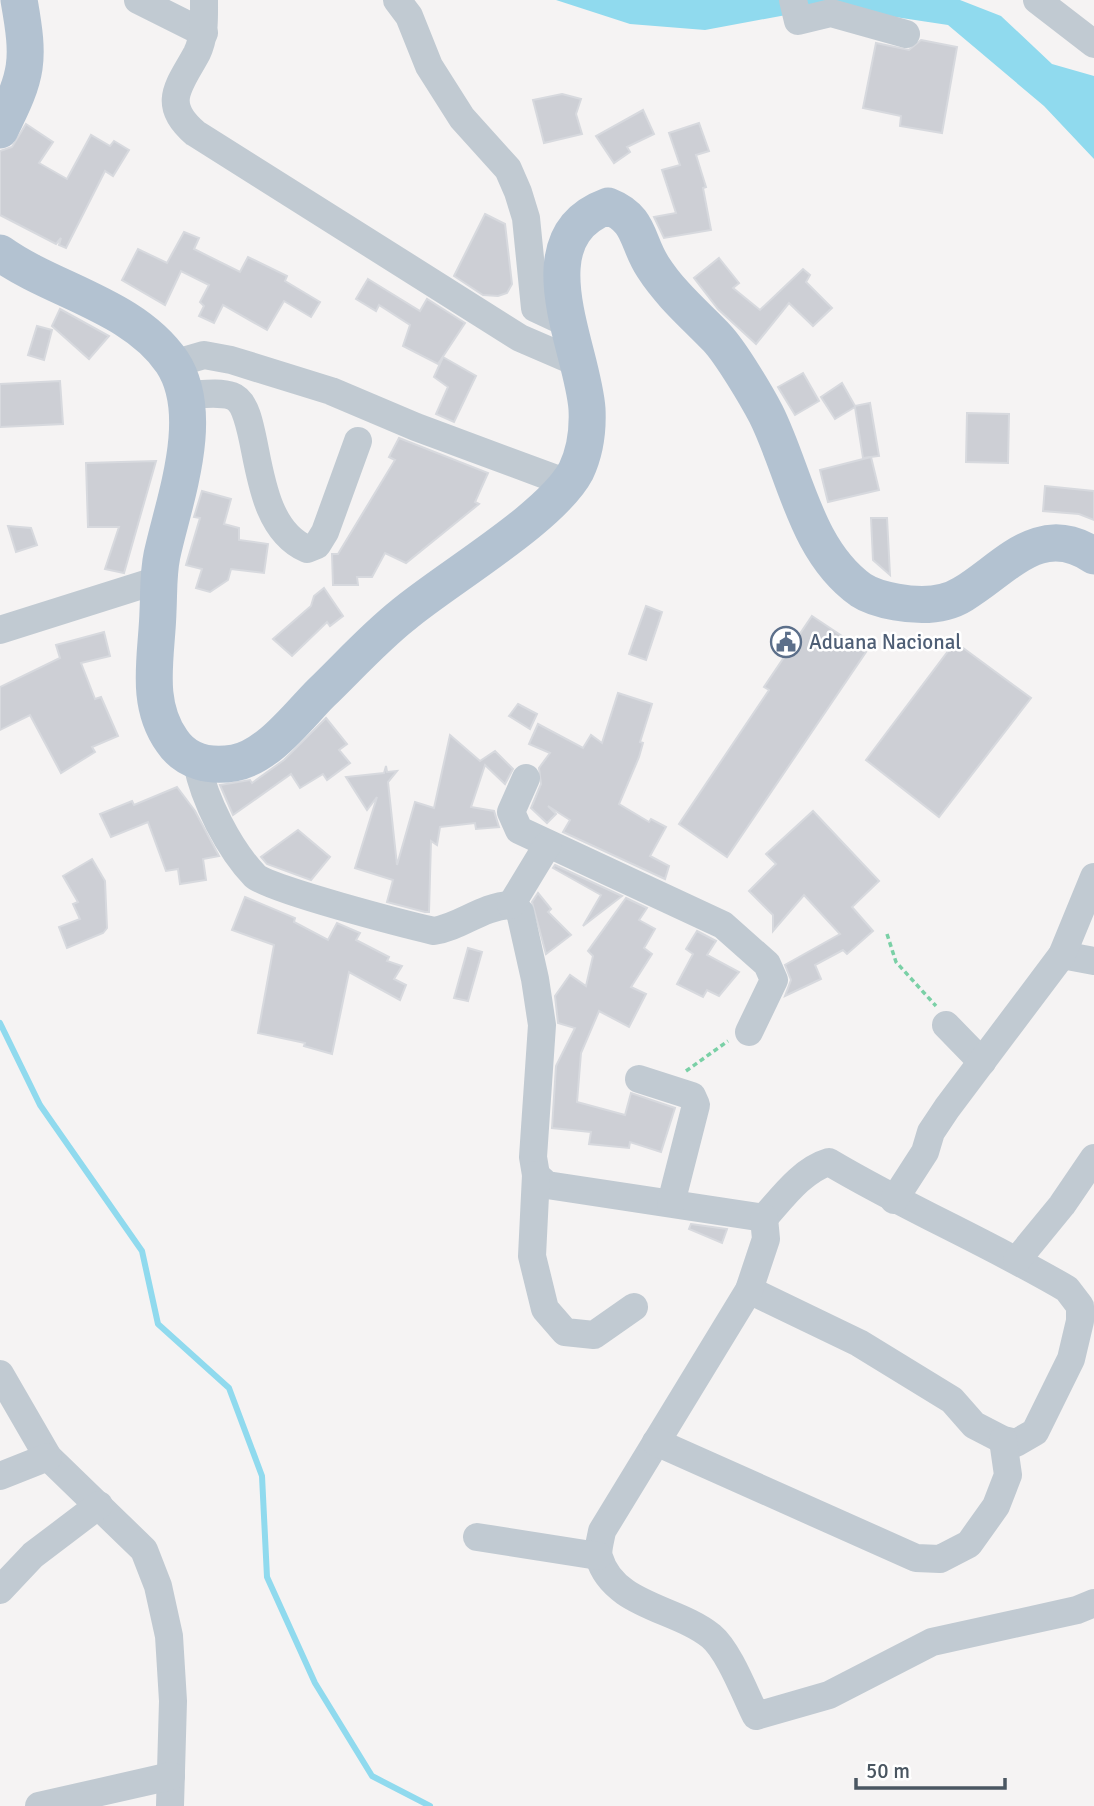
<svg xmlns="http://www.w3.org/2000/svg" width="1094" height="1806" viewBox="0 0 1094 1806" font-family="Signika,sans-serif">
	<style>
		.water { fill: #90daee }
		.lines { fill: none; stroke-linecap: round; stroke-linejoin: round }
		.stream { stroke: #90daee; stroke-width: 6 }
		.building { fill: #cdcfd5; stroke: #d7d9de; stroke-width: 2 }
		.path { stroke: #7ad0a6; stroke-width: 3.5; stroke-dasharray: 5 3.5; stroke-linecap: butt }
		.minor { stroke: #c1cad2; stroke-width: 28 }
		.major { stroke: #b3c2d1; stroke-width: 37 }
		.labels { text-anchor: middle; dominant-baseline: central; stroke-width: 5; stroke-linejoin: round; paint-order: stroke }
		.service-label { font-size: 21px; fill: #4e5e75; stroke: #fff; text-anchor: start }
	</style>
	<rect width="100%" height="100%" fill="#f5f3f3"/>
	<path class="water" d="M556 0H960L1001 16 1052 64 1094 76V159L1044 106 948 25 829 7 705 30 630 24Z"/>
	<g class="lines">
		<path class="stream" d="M0 1023 40 1105 142 1251 158 1324 229 1388 262 1476 267 1577 315 1683 372 1776 430 1806"/>
	</g>
	<g class="building">
		<path d="M921 40 957 47 942 133 900 126 901 116 863 108 876 43 909 50Z"/>
		<path d="M562 94 581 99 576 114 582 134 544 143 533 100Z"/>
		<path d="M643 110 654 134 627 147 630 152 614 163 596 136Z"/>
		<path d="M699 123 709 151 696 155 706 187 703 188 711 230 664 238 654 217 676 213 662 170 680 165 669 133Z"/>
		<path d="M26 124 53 142 39 163 67 179 91 135 110 146 114 141 129 150 113 176 105 171 66 248 59 245 61 238 56 244 0 215V151L12 147Z"/>
		<path d="M485 214 505 224 512 284 507 293 498 296 483 295 454 276Z"/>
		<path d="M184 232 199 238 194 249 240 272 248 257 287 276 285 281 320 302 311 317 284 301 267 330 223 305 214 323 199 316 204 306 200 302 209 285 181 271 165 305 122 280 138 249 167 263Z"/>
		<path d="M719 258 739 283 733 288 760 310 803 269 810 275 806 282 832 308 813 326 789 303 756 344 718 309 694 278Z"/>
		<path d="M368 279 420 311 427 299 465 323 438 364 403 346 410 325 379 305 376 311 356 299Z"/>
		<path d="M60 309 109 336 89 359 52 326Z"/>
		<path d="M37 326 52 330 44 360 28 355Z"/>
		<path d="M443 357 476 376 454 422 436 414 448 387 434 377Z"/>
		<path d="M803 373 819 401 795 415 778 387Z"/>
		<path d="M60 381 63 424 0 427V384Z"/>
		<path d="M842 383 855 406 870 403 879 456 863 458 855 407 835 419 821 397Z"/>
		<path d="M967 413 1009 414 1008 463 966 462Z"/>
		<path d="M399 438 488 473 475 502 479 504 406 563 385 553 372 577H357L358 585H333L332 554H338L395 460 389 457Z"/>
		<path d="M871 457 879 490 828 502 820 470Z"/>
		<path d="M156 461 124 573 105 569 119 527H88L86 463Z"/>
		<path d="M1045 486 1094 491V520L1079 514 1043 511Z"/>
		<path d="M202 491 231 499 224 524 239 528V540L268 544 264 573 231 569 228 580 210 592 196 588 202 569 186 565 200 518 194 517Z"/>
		<path d="M871 518H887L890 575 873 560Z"/>
		<path d="M8 526 31 528 37 545 16 552Z"/>
		<path d="M324 588 343 616 330 626 327 622 292 656 273 639 311 606 314 596Z"/>
		<path d="M646 606 662 612 646 660 629 654Z"/>
		<path d="M812 616 866 652 727 857 679 824 769 690 764 687Z"/>
		<path d="M104 632 110 656 81 663 95 699 101 697 118 736 92 747 95 752 61 773 30 715 0 730V687L60 658 56 645Z"/>
		<path d="M955 642 1031 698 939 817 866 760Z"/>
		<path d="M618 693 652 704 640 742 643 743 639 757 619 804 649 822 651 819 666 827 650 856 669 866 665 879 563 832 570 820 548 806 556 814 547 823 531 808 541 784 539 768 550 753 529 744 538 724 583 748 591 735 602 743Z"/>
		<path d="M518 704 537 714 530 729 509 716Z"/>
		<path d="M326 718 347 744 339 750 350 763 327 780 323 774 300 788 291 774 233 815 220 785 250 780 252 783 284 760Z"/>
		<path d="M450 735 480 761 495 751 513 769 505 784 485 765 471 807 494 811 499 827 476 829 475 823 440 827 437 845 431 841 429 912H425L387 902 393 880 355 868 377 797 367 810 346 777 384 773 386 766 387 772 397 771 388 782 397 865 415 802 434 808Z"/>
		<path d="M177 787 195 811 219 856 203 859 206 880 180 884 178 869 166 871 148 822 111 837 100 814 132 801 134 805Z"/>
		<path d="M813 811 879 881 852 907 873 931 847 954 843 950 815 965 821 979 785 996 791 980 785 965 840 934 804 895 773 931V915L749 891 776 864 766 854Z"/>
		<path d="M298 830 330 857 311 880 267 864 261 857Z"/>
		<path d="M92 859 105 881 107 928 103 933 67 948 59 927 80 919 73 904 78 902 63 876Z"/>
		<path d="M555 865 622 896 583 926 601 895 553 868Z"/>
		<path d="M538 893 551 909 548 912 571 935 546 954 532 902Z"/>
		<path d="M245 897 295 918 294 922 328 940 337 923 360 933 356 940 389 957 387 961 402 966 394 979 406 985 400 1000 349 972 332 1054 304 1046 305 1043 258 1033 274 945 232 930Z"/>
		<path d="M626 898 647 908 639 920 655 929 644 948 652 954 631 987 646 994 629 1027 599 1011 581 1053 577 1102 625 1115 631 1093 675 1108 661 1152 630 1142 629 1148 589 1144 591 1132 552 1128 556 1066 575 1028 558 1023 555 996 570 975 586 986 593 956 588 951Z"/>
		<path d="M697 931 716 941 707 955 739 972 719 996 707 990 703 997 677 984 693 954 686 949Z"/>
		<path d="M468 948 482 952 468 1001 454 998Z"/>
		<path d="M691 1224 727 1229 722 1243 689 1229Z"/>
	</g>
	<g class="lines">
		<g class="path">
			<path d="M887 934 896 962 936 1006"/>
			<path d="M686 1071 728 1041"/>
		</g>
		<g class="minor">
			<path d="M138 0 204 33"/>
			<path d="M204 0C204 18 205 36 197 53 180 85 160 103 195 133L520 338 578 363"/>
			<path d="M397 0 409 16 429 66 462 118 508 169 518 192 526 218 535 308 565 322"/>
			<path d="M793 0 798 21 831 13 906 34"/>
			<path d="M1037 0 1094 44"/>
			<path d="M173 364 204 355 231 360 331 391 416 427 567 483"/>
			<path d="M184 395C198 395 218 391 232 396 264 407 245 522 307 549L317 545 325 532 358 441"/>
			<path d="M0 630 158 580"/>
			<path d="M197 763C204 800 229 849 255 876 268 889 408 925 434 931 461 927 482 906 511 905L520 912 535 979 542 1025 533 1157 536 1175 547 1185 764 1218C782 1198 802 1170 829 1162 906 1208 989 1243 1067 1289L1080 1306V1321L1071 1359 1035 1432 1016 1443 1003 1440 974 1425 952 1400 859 1343 749 1290"/>
			<path d="M526 778 511 812 519 830 723 925 767 964 774 980 749 1032"/>
			<path d="M511 905 548 844"/>
			<path d="M1062 955 1094 961"/>
			<path d="M946 1025 982 1062"/>
			<path d="M639 1079 692 1096 696 1105 671 1203"/>
			<path d="M536 1175 532 1256 545 1309 565 1332 594 1335 634 1307"/>
			<path d="M894 1200 925 1152 931 1132 947 1108 1062 955 1094 877"/>
			<path d="M764 1218 766 1239 749 1290 602 1531C601 1538 597 1550 599 1557 613 1606 677 1608 711 1636 729 1651 745 1694 756 1716L829 1695 932 1642 1077 1610 1094 1603"/>
			<path d="M1017 1260 1062 1205 1094 1158"/>
			<path d="M0 1374 48 1457 144 1550 158 1586 169 1636 173 1701 170 1806"/>
			<path d="M656 1442 916 1558 940 1559 969 1544 996 1506 1008 1475 1003 1440"/>
			<path d="M0 1476 48 1457"/>
			<path d="M477 1537 598 1556"/>
			<path d="M0 1590 33 1555 99 1505"/>
			<path d="M39 1806 171 1776"/>
		</g>
		<g class="major">
			<path d="M0 130C28 74 30 62 19 0"/>
			<path d="M0 253C53 291 133 305 172 362 207 415 174 500 162 555 158 574 159 592 158 611 157 655 144 702 172 741 186 762 210 767 234 763 268 757 298 716 321 693 348 667 374 638 403 615 447 578 551 518 576 471 585 452 588 430 587 409 583 348 521 238 608 206 641 219 636 241 653 267 671 295 695 315 717 338 731 353 756 395 766 414 795 472 805 550 861 590 870 596 885 600 896 602 918 606 944 606 963 594 1005 569 1040 519 1094 556"/>
		</g>
	</g>
	<defs>
		<g id="civic-ring" transform="scale(1.575)"><circle r="9.5" fill="#fff" stroke="#5c6f8a" stroke-width="1.5"/><path d="M-.6-6.5H3V-4.5H.6V-3L4-1V1h2V6H-6V1h2V-1L-.6-3ZM-1.2 2.5V6h2.4V2.5Z" fill="#5c6f8a"/></g>
	</defs>
	<g fill-rule="evenodd">
		<use href="#civic-ring" x="786" y="642"/>
	</g>
	<g class="labels">
		<g class="service-label">
			<text x="809" y="642">Aduana Nacional</text>
		</g>
	</g>
	<path d="M856 1778v10h149v-10" fill="none" stroke="#4a5661" stroke-width="3.5"/>
	<text x="866" y="1778" font-size="21" fill="#4a5661" stroke="#ffffff" stroke-width="5" paint-order="stroke">50 m</text>
</svg>
